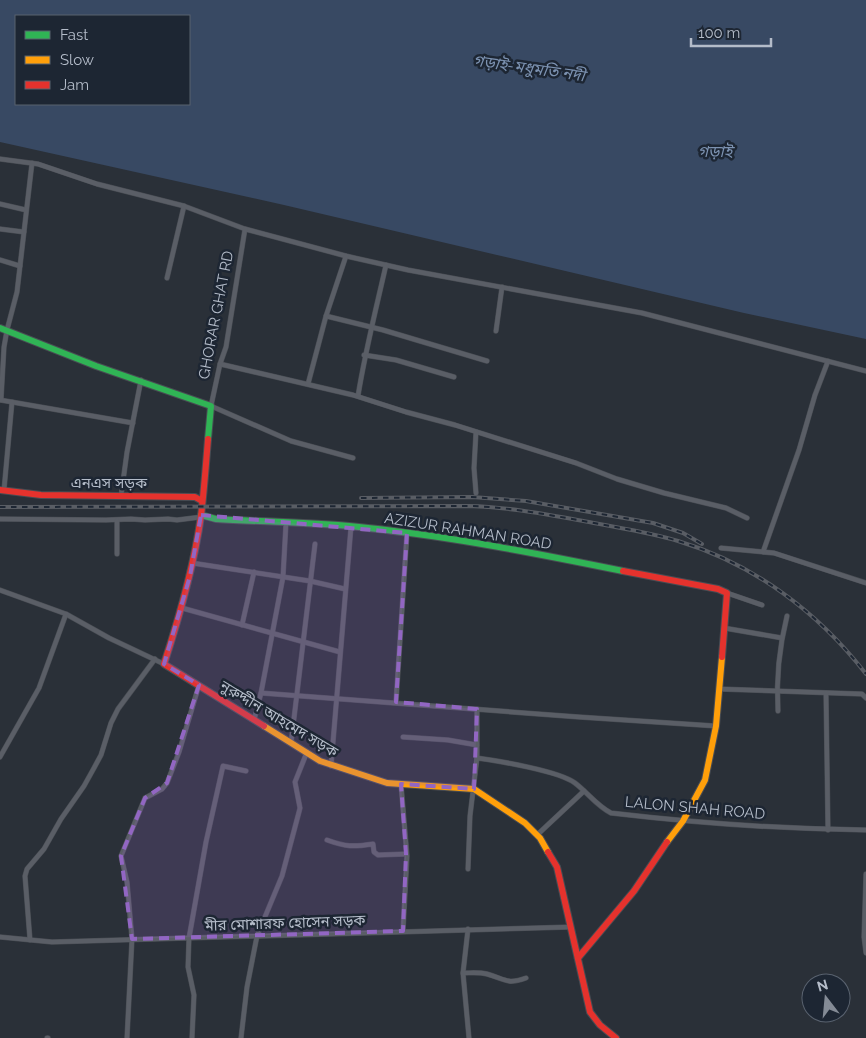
<svg xmlns="http://www.w3.org/2000/svg" width="866" height="1038" viewBox="0 0 866 1038" font-family="Raleway,'Noto Sans Bengali',sans-serif">
	<style>
		.water { fill: #384963; fill-rule: evenodd }
		.lines { fill: none; stroke-linecap: round; stroke-linejoin: round }
		.street-casing { stroke: #484c53; stroke-width: 5.5 }
		.fast-casing { stroke: #484c53; stroke-width: 8 }
		.slow-casing { stroke: #484c53; stroke-width: 8 }
		.jam-casing { stroke: #484c53; stroke-width: 8 }
		.street { stroke: #5a5e66; stroke-width: 4.5 }
		.fast { stroke: #30b455; stroke-width: 6 }
		.slow { stroke: #ff9f0a; stroke-width: 6 }
		.jam { stroke: #e5322d; stroke-width: 6 }
		.rail-casing { stroke: #595d64; stroke-width: 4 }
		.rail { stroke: #1d2633; stroke-width: 2; stroke-dasharray: 5.5; stroke-linecap: butt }
		.marked { fill: #9266c3; fill-opacity: 0.2; stroke: #9266c3; stroke-width: 4; stroke-dasharray: 10 6; stroke-linejoin: round }
		.labels { text-anchor: middle; dominant-baseline: central; stroke-width: 5; stroke-linejoin: round; paint-order: stroke }
		.street-label { font-size: 15px; fill: #b4bcc9; stroke: #1d2633 }
		.water-label { font-size: 16px; font-style: italic; fill: #7c92b1; stroke: #1d2633 }
	</style>
	<rect width="100%" height="100%" fill="#2a3038"/>
	<path class="water" d="M0 0H866V339L744 313 284 205 0 142ZM16 16H189V104H16Z"/>
	<g class="lines">
		<g class="street-casing">
			<g id="street">
				<path d="M0 159 38 164 97 184 184 206 245 229 346 256 408 270 642 313 866 371"/>
				<path d="M0 204 26 210"/>
				<path d="M0 229 24 232"/>
				<path d="M245 229 226 347 220 364 211 406 291 441 353 458"/>
				<path d="M0 260 20 266"/>
				<path d="M167 278 184 206"/>
				<path d="M326 316 383 330 487 361"/>
				<path d="M496 331 502 287"/>
				<path d="M364 355 396 360 454 377"/>
				<path d="M220 364 353 395 406 412 455 425 576 463 617 479 664 493 726 508 747 518"/>
				<path d="M308 384 326 316 346 256"/>
				<path d="M358 396C365 352 376 309 386 265"/>
				<path d="M0 400 133 423"/>
				<path d="M1 400 4 347 7 330 17 292 32 163"/>
				<path d="M4 490 12 402"/>
				<path d="M476 493 474 468 476 432"/>
				<path d="M121 496 127 452 141 380"/>
				<path d="M0 519 106 520 131 519 145 520 168 519 177 520 201 517"/>
				<path d="M721 548 774 553 866 583"/>
				<path d="M763 552 799 450 815 395 828 361"/>
				<path d="M117 554V520"/>
				<path d="M192 563 310 581 345 589"/>
				<path d="M0 590 66 614 109 638 164 664"/>
				<path d="M727 593 762 605"/>
				<path d="M182 608 340 652"/>
				<path d="M242 625 254 572"/>
				<path d="M724 628 782 638"/>
				<path d="M719 689 862 694 866 698"/>
				<path d="M261 693 579 717 716 726"/>
				<path d="M826 693 828 830"/>
				<path d="M396 702 407 533"/>
				<path d="M778 711C776 679 779 648 787 616"/>
				<path d="M254 720 261 693 283 577 286 523"/>
				<path d="M403 737 448 740 477 745"/>
				<path d="M291 743 315 544"/>
				<path d="M0 757 39 688 66 614"/>
				<path d="M477 758C499 761 559 771 575 783 588 793 597 806 611 813 696 823 781 829 866 830"/>
				<path d="M331 766 351 527"/>
				<path d="M401 784 407 856 403 931"/>
				<path d="M537 835 584 791"/>
				<path d="M327 840C346 847 353 847 373 844L374 852 378 855 406 854"/>
				<path d="M468 869 470 816 477 758V709"/>
				<path d="M866 874 864 937 866 953"/>
				<path d="M468 929 463 973 469 1038"/>
				<path d="M0 937 52 942 571 927"/>
				<path d="M30 940 25 876 27 869 44 849 61 819 84 786 94 768 101 755 111 723 118 709 155 659"/>
				<path d="M463 973C471 973 479 972 487 974 505 979 507 985 526 978"/>
				<path d="M47 1038H48"/>
				<path d="M127 1038 132 939 127 882 121 856 145 798 162 789 167 783 179 752 199 685"/>
				<path d="M192 1038 194 995 188 967 189 938 206 842 223 766 246 771"/>
				<path d="M241 1038 247 987 257 936 282 876 299 812 300 808 295 782 307 752"/>
			</g>
		</g>
		<g class="fast-casing">
			<g id="fast">
				<path d="M0 328 96 366 211 406 208 439"/>
				<path d="M201 515 216 519C267 522 318 522 368 528 454 537 539 554 623 571"/>
			</g>
		</g>
		<g class="slow-casing">
			<g id="slow">
				<path d="M264 726 320 761 387 783 474 789 525 823 540 838 548 852"/>
				<path d="M667 842 683 821 705 780 716 726 722 657"/>
			</g>
		</g>
		<g class="jam-casing">
			<g id="jam">
				<path d="M208 439C206 465 204 490 201 516 194 566 180 615 164 664L264 726"/>
				<path d="M0 490 41 495 195 497 202 501"/>
				<path d="M623 571 718 589 727 593 722 657"/>
				<path d="M548 852 557 867 590 1012 600 1025 616 1038"/>
				<path d="M578 958 634 891 667 842"/>
			</g>
		</g>
		<use href="#street" class="street"/>
		<use href="#fast" class="fast"/>
		<use href="#slow" class="slow"/>
		<use href="#jam" class="jam"/>
		<g class="rail-casing">
			<g id="rail">
				<path d="M361 498 472 497 526 501 653 523 683 533 702 544"/>
				<path d="M0 507 469 506C510 507 549 515 589 522 619 528 649 532 678 541 754 564 818 612 866 674"/>
			</g>
		</g>
		<use href="#rail" class="rail"/>
	</g>
	<path class="marked" d="M201 515 407 533 396 702 477 709 474 789 401 784 406 854 403 931 132 939 121 856 145 798 167 783 199 685 164 664 190 576Z"/>
	<g class="labels">
		<g class="street-label">
			<text transform="translate(216 315) rotate(-79)">GHORAR GHAT RD</text>
			<text x="109" y="483">এনএস সড়ক</text>
			<text transform="translate(468 531) rotate(9)">AZIZUR RAHMAN ROAD</text>
			<text transform="translate(279 719) rotate(31)">নুরুদ্দীন আহমেদ সড়ক</text>
			<text transform="translate(695 808) rotate(5)">LALON SHAH ROAD</text>
			<text transform="translate(285 923) rotate(-2)">মীর মোশারফ হোসেন সড়ক</text>
		</g>
		<g class="water-label">
			<text transform="translate(529 68) rotate(8)">গড়াই-মধুমতি নদী</text>
			<text x="715" y="151">গড়াই</text>
		</g>
	</g>
	<rect x="15" y="15" width="175" height="90" fill="#1d2633" stroke="#59626f"/>
	<rect x="25" y="31" width="25" height="8" fill="#30b455" stroke="#59626f"/>
	<text x="60" y="40" font-size="15" fill="#b4bcc9">Fast</text>
	<rect x="25" y="56" width="25" height="8" fill="#ff9f0a" stroke="#59626f"/>
	<text x="60" y="65" font-size="15" fill="#b4bcc9">Slow</text>
	<rect x="25" y="81" width="25" height="8" fill="#e5322d" stroke="#59626f"/>
	<text x="60" y="90" font-size="15" fill="#b4bcc9">Jam</text>
	<g transform="translate(826 998) rotate(344)"><circle r="24" fill="#1d2633" stroke="#59626f"/>
	<path d="M0-4L9 19L0 12L-9 19Z" fill="#848b96"/>
	<text y="-8" font-size="14" font-weight="bold" text-anchor="middle" fill="#b4bcc9">N</text>
	</g>
	<path d="M691 38v8h80v-8" fill="none" stroke="#b4bcc9" stroke-width="2.5"/>
	<text x="698" y="38" font-size="15" fill="#b4bcc9" stroke="#1d2633" stroke-width="4" paint-order="stroke">100 m</text>
</svg>
